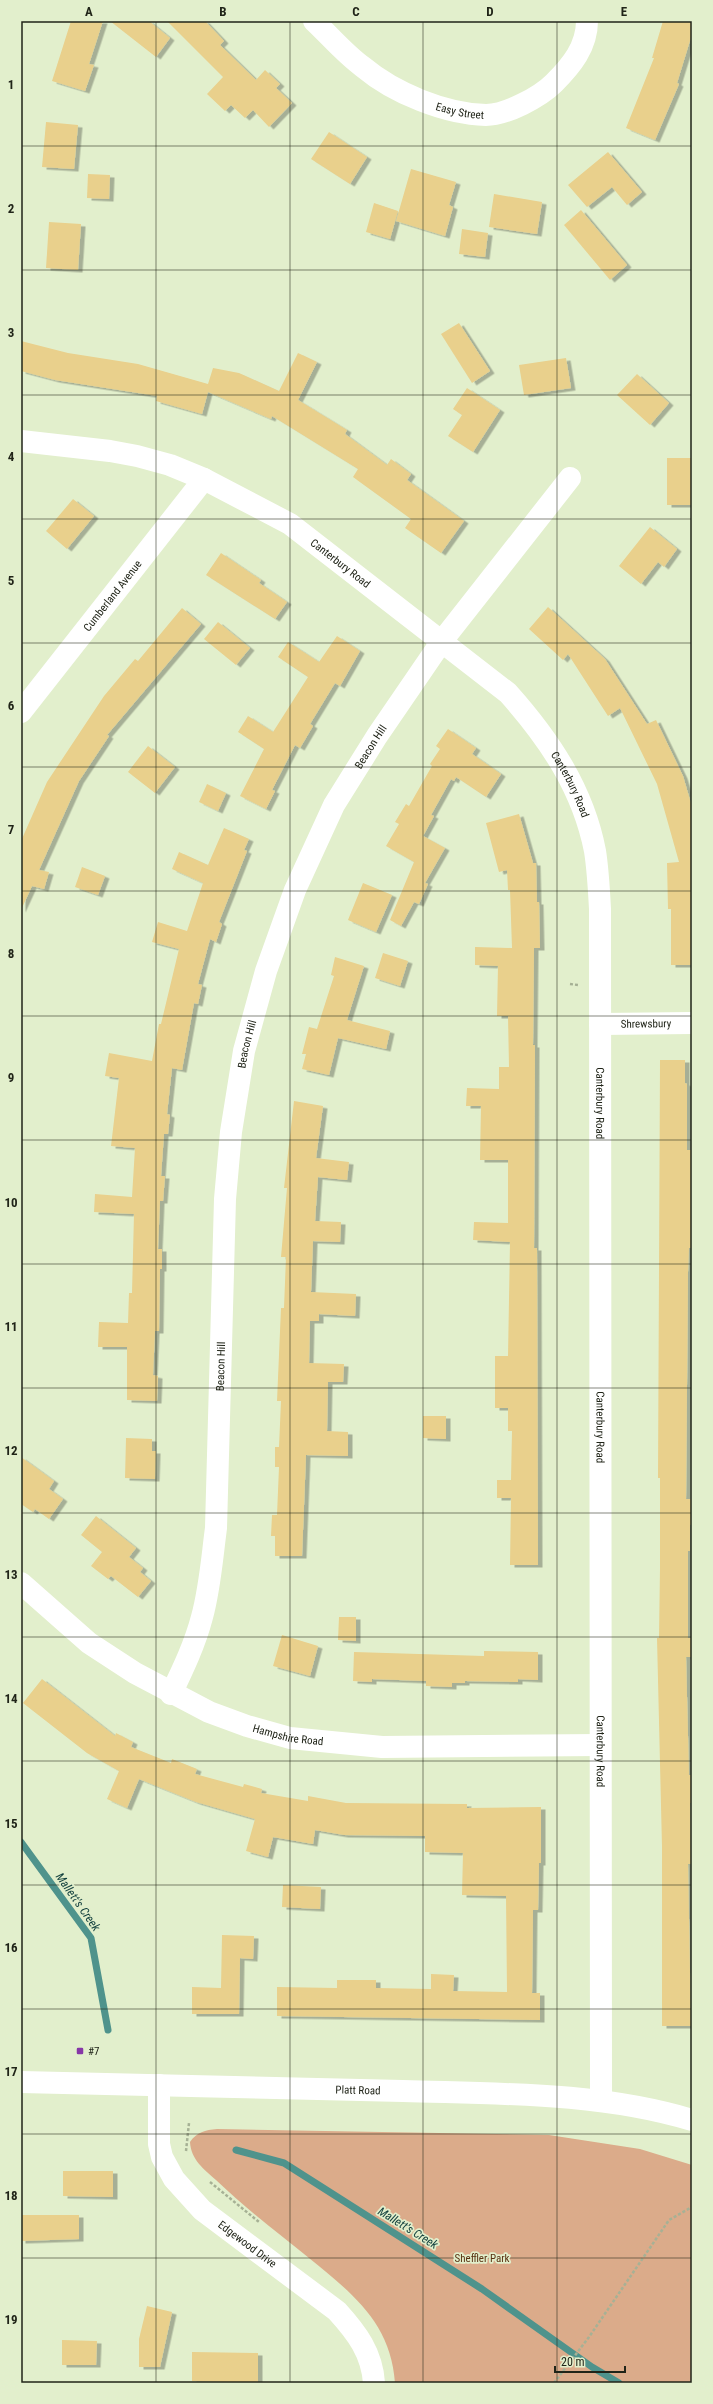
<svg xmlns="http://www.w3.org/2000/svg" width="713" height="2404" viewBox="0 0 713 2404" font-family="'Roboto Condensed',sans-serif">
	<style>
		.green { fill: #dbab8a }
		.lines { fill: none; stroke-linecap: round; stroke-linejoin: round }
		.stream { stroke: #4f938c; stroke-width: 7 }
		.building { fill: #e9d08c; filter: url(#shadow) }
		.path { stroke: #a6b195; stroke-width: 2.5; stroke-dasharray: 3 2; stroke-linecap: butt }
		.street { stroke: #fff; stroke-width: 22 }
		.secondary { stroke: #fff; stroke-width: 22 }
		.grid { fill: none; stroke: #202418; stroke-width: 1; stroke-opacity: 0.55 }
		.poi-dot { fill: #8637a7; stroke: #e2efcc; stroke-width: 1.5 }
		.labels { text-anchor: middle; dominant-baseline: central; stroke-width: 3.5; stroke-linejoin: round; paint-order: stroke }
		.street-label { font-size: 11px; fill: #202418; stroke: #e2efcc }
		.poi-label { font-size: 11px; fill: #202418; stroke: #e2efcc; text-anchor: start }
		.park-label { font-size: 11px; fill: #583111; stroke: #e2efcc }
		.water-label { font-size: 12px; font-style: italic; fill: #0f3d3b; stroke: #e2efcc }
		.neatline { fill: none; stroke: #202418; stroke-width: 1.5 }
		.grid-label { font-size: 13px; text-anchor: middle; font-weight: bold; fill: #202418 }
	</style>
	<defs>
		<filter id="shadow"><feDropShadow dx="4.5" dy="2.5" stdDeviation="0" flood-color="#0004"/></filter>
	</defs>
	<rect width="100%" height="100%" fill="#e2efcc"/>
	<path class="green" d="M217 2129 549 2135 640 2149 692 2165V2383H395C391 2323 352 2293 309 2258 278 2233 245 2208 216 2180 204 2169 191 2160 190 2142 197 2132 205 2130 217 2129Z"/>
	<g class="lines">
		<g class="stream">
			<path d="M21 1842 91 1938 108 2030"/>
			<path d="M236 2150 284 2163 482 2289 592 2367 619 2383"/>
		</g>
	</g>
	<g class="building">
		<path d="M71 21H103L89 64 94 65 85 91 52 81Z"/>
		<path d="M110 21H149L170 38 156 57Z"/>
		<path d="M167 21H205L224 41 220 45 256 80 265 70 280 84 276 88 292 103 269 127 253 110 245 118 231 105 225 111 207 94 223 77Z"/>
		<path d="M663 21H692V34L677 83 679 84 655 140 626 128 654 58H652Z"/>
		<path d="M46 122 78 125 74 169 42 167Z"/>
		<path d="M329 132 367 157 350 184 311 159Z"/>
		<path d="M608 152 642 192 627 205 612 187 587 207 568 185Z"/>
		<path d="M411 169 456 182 449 205 453 207 445 236 396 221Z"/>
		<path d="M88 174 110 175 109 199 87 198Z"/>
		<path d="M494 194 542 202 537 234 489 227Z"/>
		<path d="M374 203 398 211 390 239 366 232Z"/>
		<path d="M581 210 627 265 610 280 564 225Z"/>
		<path d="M49 222 81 224 78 270 46 268Z"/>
		<path d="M462 229 488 233 485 257 459 254Z"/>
		<path d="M459 323 490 371 472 383 441 334Z"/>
		<path d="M21 341 68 353 138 364 208 384 213 368 239 373 279 391 298 353 317 362 298 400 347 430 345 434 387 465 391 459 411 474 407 480 464 521 441 553 405 528 411 519 353 477 358 469 272 416 271 419 208 392 202 414 156 401 157 396 55 380 21 371Z"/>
		<path d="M566 358 571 388 524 395 519 365Z"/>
		<path d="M637 374 669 403 650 425 617 395Z"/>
		<path d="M467 388 500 410 473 452 448 436 462 415 453 409Z"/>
		<rect x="667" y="458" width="25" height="47"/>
		<path d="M73 499 94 516 67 549 46 531Z"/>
		<path d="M650 527 677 549 664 567 658 562 641 584 619 566Z"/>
		<path d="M221 553 261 580 259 583 287 602 275 619 206 575Z"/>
		<path d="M548 607 605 659 647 724 656 720 683 776 692 807V965H671V909H668L667 863 679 862 657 784 620 708 608 716 568 654 563 660 529 629Z"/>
		<path d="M182 608 201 624 107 735 109 736 79 781 39 870 49 872 44 889 32 886 21 910V841L47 782 104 696 135 659 138 661Z"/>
		<path d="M218 622 250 648 236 665 204 639Z"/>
		<path d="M337 636 360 651 340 686 335 683 310 724 313 726 300 748 295 745 272 790 275 791 266 809 240 796 264 749 238 732 248 716 273 732 308 677 278 657 288 642 319 662Z"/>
		<path d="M448 729 476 748 472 754 501 774 486 797 456 777 454 781 451 779 431 815 434 816 423 836 445 848 425 883 428 884 419 904 414 902 401 926 390 920 414 862 386 846 399 824 395 822 406 804 409 806 432 766 430 764 440 749 436 746Z"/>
		<path d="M148 746 175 767 155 793 128 772Z"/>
		<path d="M207 784 226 793 218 811 199 802Z"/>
		<path d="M519 814 533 863H536L537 902H539L540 948H534L533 1045H535L534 1248H537L538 1565H510L511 1498H497V1480H511L512 1431H508V1408H495V1356H508L510 1242 473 1240 474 1222 508 1223V1160H480L481 1106H466L467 1088 499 1089V1067H509L508 1016H497L498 966 475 965V947L512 948 510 890H508L507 870 499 872 486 823Z"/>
		<path d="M224 828 249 839 244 850 247 851 219 922 222 924 216 942 210 939 198 984 202 985 198 1004 194 1003 182 1070 172 1068 167 1114 170 1115 168 1134H164L161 1176H165L163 1201H160L158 1249H162V1269H160L159 1331H155L153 1375 158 1376 157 1401 127 1400V1347H98L99 1322 128 1323 129 1293H132L134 1214 94 1212 95 1194 132 1197 135 1148 111 1146 119 1078 105 1076 109 1053 152 1061 159 1024H161L179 949 152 942 158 922 187 931 203 883 172 869 179 852 208 865Z"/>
		<path d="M82 867 105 876 98 895 75 887Z"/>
		<path d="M363 883 392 895 376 932 348 920Z"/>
		<path d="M383 953 408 961 400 986 375 978Z"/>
		<path d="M335 957 364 966 347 1020 390 1031 386 1049 338 1038 329 1075 302 1069 306 1054H302L309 1027 317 1029 334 976 331 975Z"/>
		<path d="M660 1060H685V1083L687 1084V1150H692V1248H689L688 1272 686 1499H692V1524L690 1525V1551H688V1638H692V1657H686L689 1775H692V1803H690L691 1864H688L691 2026H662V1847L657 1638H659L660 1568V1478H658Z"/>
		<path d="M294 1101 323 1106 316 1158 349 1162 347 1180 318 1177 315 1221 341 1222 340 1242 313 1241 311 1292 356 1294 355 1316 319 1314V1321H310L309 1363 344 1364 343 1382H328L327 1431 348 1432V1456L306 1455 302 1556H275V1536H271L272 1515H277L279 1467H275V1447H279L281 1401H277L281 1308H284L286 1257H281L287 1188H284Z"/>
		<path d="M423 1416H446V1439L423 1438Z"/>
		<path d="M126 1438 152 1439V1451H156L155 1479 125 1478Z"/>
		<path d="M21 1457 54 1481 49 1489 63 1499 49 1519 35 1509 33 1512 21 1504Z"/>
		<path d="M96 1516 136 1548 129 1557 143 1568 140 1572 151 1581 138 1597 111 1576 108 1579 91 1566 102 1552 81 1535Z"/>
		<path d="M339 1617H356V1641L338 1640Z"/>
		<path d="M282 1635 318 1646 310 1676 273 1666Z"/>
		<path d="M484 1651 538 1652V1680L518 1679V1682L465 1681V1683H452V1687L426 1686V1681L372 1679V1682L353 1681 354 1652 484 1656Z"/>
		<path d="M42 1679 115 1736 116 1733 133 1742 131 1747 171 1763 172 1759 197 1769 195 1774 243 1787 244 1784 262 1789 261 1793 308 1801V1796L346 1803 467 1804V1808L541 1807V1863H539L538 1910H533L532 1993H540V2020L277 2016V1987L337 1988V1980H376V1988L431 1989V1974L454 1975 453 1991 507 1992 506 1896 462 1895 463 1853 425 1852V1836L344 1835 315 1830 313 1844 273 1837 268 1857 246 1851 255 1819 196 1802 139 1779 127 1808 107 1799 119 1771 87 1753 23 1703Z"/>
		<path d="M283 1885 321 1887 320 1909 282 1907Z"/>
		<path d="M222 1935 254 1936 253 1959 240 1958 239 2014H192V1987L221 1988Z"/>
		<path d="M63 2171H113V2197L63 2196Z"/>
		<path d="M21 2215H79V2239L21 2241Z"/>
		<path d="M147 2306 172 2312 160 2367H139V2339Z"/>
		<path d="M62 2340 97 2341 96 2365H62Z"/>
		<path d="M192 2352 258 2353V2383L192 2381Z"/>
	</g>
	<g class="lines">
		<g class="path">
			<path d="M570 984 578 985"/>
			<path d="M186 2151 189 2123"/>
			<path d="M210 2182 259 2222"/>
			<path d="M554 2383 589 2337 669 2220 692 2207"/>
		</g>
		<g class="street">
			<path id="s1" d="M314 21C330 36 345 54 363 67 394 93 445 114 486 115 506 115 540 97 554 83 571 66 587 47 587 21"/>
			<path id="s2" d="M21 441 110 451 137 456 170 465 204 479 290 524 508 693C549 739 583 789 595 851 598 870 599 890 600 909L601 2100"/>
			<path id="s3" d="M21 712 204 479"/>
			<path id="s4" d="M600 1024 692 1023"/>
			<path id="s5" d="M21 1583 89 1643 135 1673 209 1712 247 1726 290 1738 382 1747 599 1745"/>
			<path id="s6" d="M171 1694C183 1669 195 1644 202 1617 210 1588 212 1558 216 1528L225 1199 231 1132 244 1051 266 971 295 890 334 805 377 736 442 641 570 478"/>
			<path id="s7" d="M159 2085V2144L162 2157 174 2179 202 2210 337 2311C357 2333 372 2353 374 2383"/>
		</g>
		<path class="secondary" id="s8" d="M21 2082C148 2085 276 2088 403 2091 500 2094 599 2092 692 2120"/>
	</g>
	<path class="grid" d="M156 21V2383M290 21V2383M423 21V2383M557 21V2383M21 146H692M21 270H692M21 395H692M21 519H692M21 643H692M21 767H692M21 891H692M21 1016H692M21 1140H692M21 1264H692M21 1388H692M21 1513H692M21 1637H692M21 1761H692M21 1885H692M21 2009H692M21 2134H692M21 2258H692"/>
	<rect class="poi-dot" x="76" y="2047" width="8" height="8" rx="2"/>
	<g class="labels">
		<g class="street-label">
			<text stroke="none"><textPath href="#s1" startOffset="175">Easy Street</textPath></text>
			<text stroke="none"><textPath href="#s2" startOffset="349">Canterbury Road</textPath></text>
			<text stroke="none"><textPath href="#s3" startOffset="148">Cumberland Avenue</textPath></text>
			<text stroke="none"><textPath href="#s6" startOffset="983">Beacon Hill</textPath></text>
			<text stroke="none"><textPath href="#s2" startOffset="672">Canterbury Road</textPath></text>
			<text stroke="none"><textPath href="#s4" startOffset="46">Shrewsbury</textPath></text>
			<text stroke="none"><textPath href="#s6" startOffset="659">Beacon Hill</textPath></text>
			<text stroke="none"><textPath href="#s2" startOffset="996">Canterbury Road</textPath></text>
			<text stroke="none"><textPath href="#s6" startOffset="335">Beacon Hill</textPath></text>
			<text stroke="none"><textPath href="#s2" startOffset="1320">Canterbury Road</textPath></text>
			<text stroke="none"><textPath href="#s5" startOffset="312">Hampshire Road</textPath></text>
			<text stroke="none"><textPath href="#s2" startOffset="1644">Canterbury Road</textPath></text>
			<text stroke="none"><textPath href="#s8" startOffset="337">Platt Road</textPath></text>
			<text stroke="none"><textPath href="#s7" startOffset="196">Edgewood Drive</textPath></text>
		</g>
		<g class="poi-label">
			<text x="88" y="2051">#7</text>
		</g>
		<g class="park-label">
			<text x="482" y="2258">Sheffler Park</text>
		</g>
		<g class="water-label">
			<text transform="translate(78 1902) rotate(55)">Mallett's Creek</text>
			<text transform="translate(408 2228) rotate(32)">Mallett's Creek</text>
		</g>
	</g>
	<rect width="713" height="2404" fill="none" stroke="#e2efcc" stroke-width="44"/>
	<path d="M555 2366v6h70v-6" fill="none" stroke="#202418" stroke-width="2"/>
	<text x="561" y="2366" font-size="12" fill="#202418" stroke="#e2efcc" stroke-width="3" paint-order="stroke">20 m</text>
	<rect x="22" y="22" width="669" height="2360" class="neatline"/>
	<g class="grid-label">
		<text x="89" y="16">A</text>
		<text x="223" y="16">B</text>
		<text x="356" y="16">C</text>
		<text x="490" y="16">D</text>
		<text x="624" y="16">E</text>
		<text x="11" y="89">1</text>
		<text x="11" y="213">2</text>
		<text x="11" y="337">3</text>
		<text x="11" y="461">4</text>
		<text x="11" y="585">5</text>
		<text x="11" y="710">6</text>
		<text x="11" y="834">7</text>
		<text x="11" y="958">8</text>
		<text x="11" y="1082">9</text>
		<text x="11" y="1207">10</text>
		<text x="11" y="1331">11</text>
		<text x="11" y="1455">12</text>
		<text x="11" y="1579">13</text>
		<text x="11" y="1703">14</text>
		<text x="11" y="1828">15</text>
		<text x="11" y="1952">16</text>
		<text x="11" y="2076">17</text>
		<text x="11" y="2200">18</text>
		<text x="11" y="2324">19</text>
	</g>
</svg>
